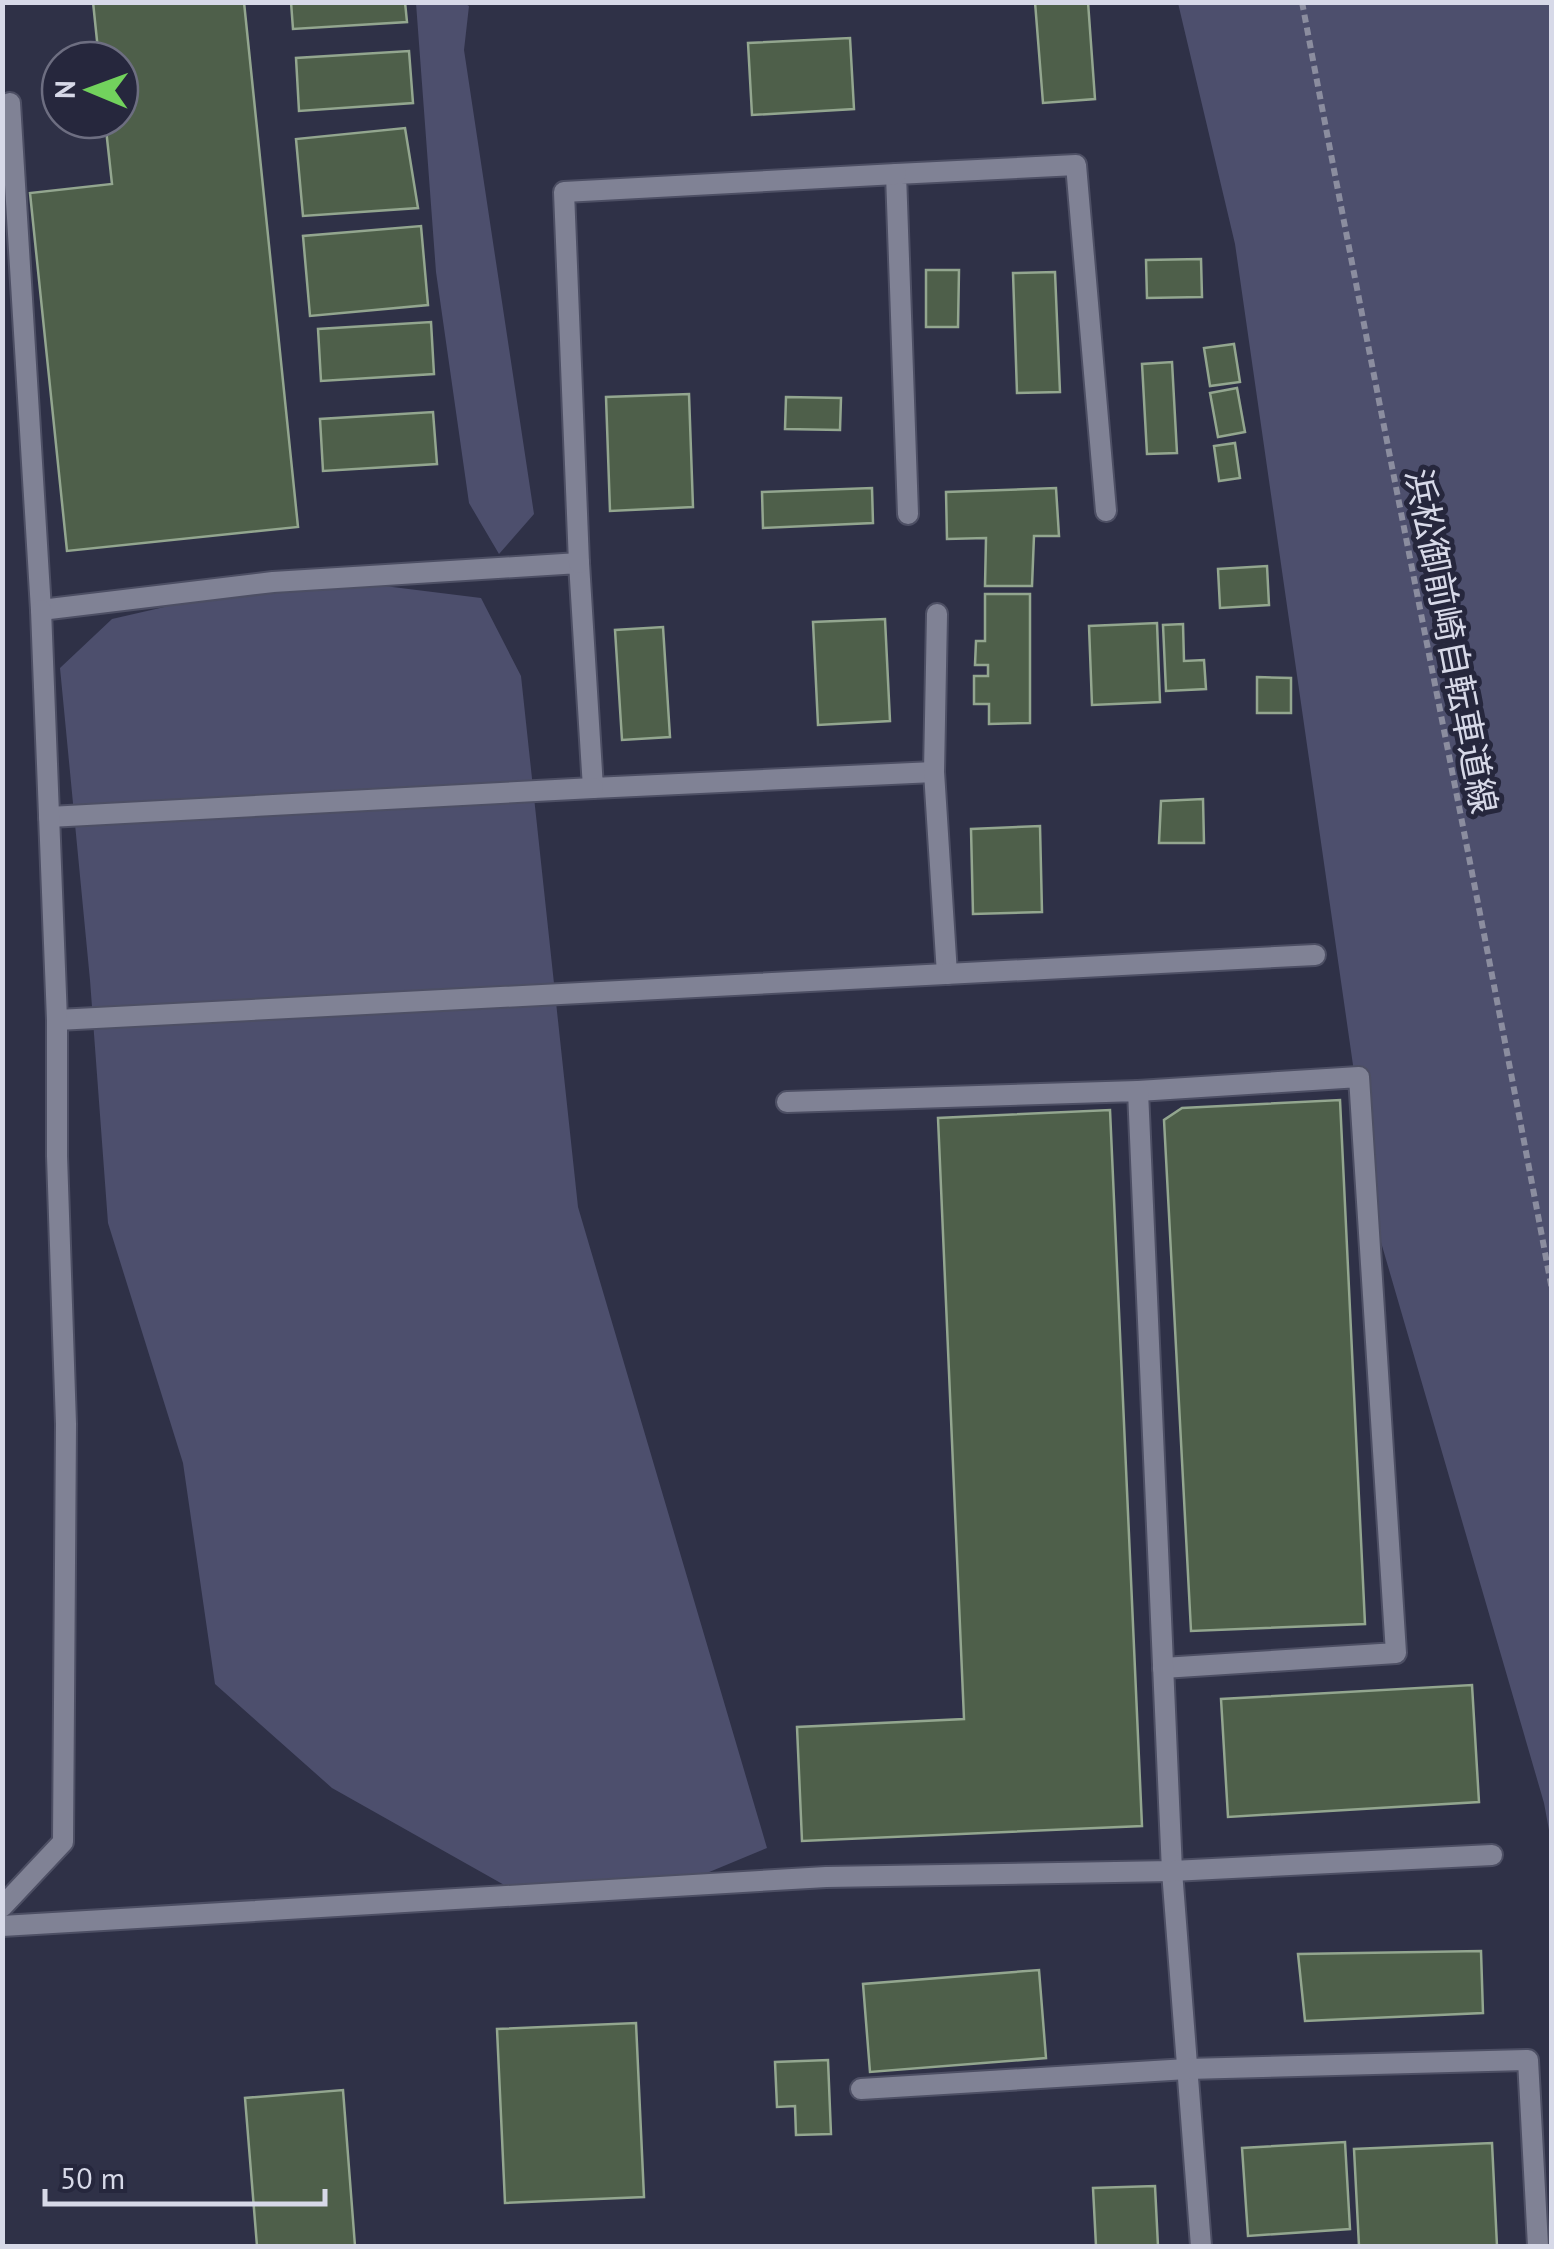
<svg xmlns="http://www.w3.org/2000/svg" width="1554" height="2249" viewBox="0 0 1554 2249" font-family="'PT Sans','Noto Sans JP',sans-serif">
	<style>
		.green { fill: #4d4f6d }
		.building { fill: #4e5f4a; stroke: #93a68f; stroke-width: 2.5 }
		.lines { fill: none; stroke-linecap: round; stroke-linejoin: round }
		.minor-casing { stroke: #4d4f64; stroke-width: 24 }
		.tertiary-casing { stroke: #4d4f64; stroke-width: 24 }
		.path { stroke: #8b8d9f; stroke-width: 6; stroke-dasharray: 8 5; stroke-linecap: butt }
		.minor { stroke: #808295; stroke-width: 20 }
		.tertiary { stroke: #808295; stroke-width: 20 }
		.labels { text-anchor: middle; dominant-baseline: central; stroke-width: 10; stroke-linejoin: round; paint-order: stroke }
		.street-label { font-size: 35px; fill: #d7d9e8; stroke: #26273d }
	</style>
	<rect width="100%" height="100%" fill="#2f3147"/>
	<g class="green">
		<path d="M416 3H464L469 6 464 50 534 514 499 554 469 503 436 272Z"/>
		<path d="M1178 3H1551V1841L1544 1803 1376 1225 1235 244Z"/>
		<path d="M328 579 481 598 521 676 578 1207 767 1848 678 1885 522 1895 332 1788 215 1684 183 1463 108 1223 90 980 60 668 112 619 273 582Z"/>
	</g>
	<g class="building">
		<path d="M93 2H244L298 527 67 551 30 193 112 184 105 120H120V60H99Z"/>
		<path d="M291 2H405L407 22 293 29Z"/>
		<path d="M1035 2H1088L1095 99 1043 103Z"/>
		<path d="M850 38 854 109 752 115 748 43Z"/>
		<path d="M409 51 413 103 299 111 296 58Z"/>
		<path d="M405 128 418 208 303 216 296 139Z"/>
		<path d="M421 226 428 305 310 316 303 236Z"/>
		<path d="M1201 259 1202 297 1147 298 1146 260Z"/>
		<path d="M926 270H959L958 327H926Z"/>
		<path d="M1055 272 1060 392 1017 393 1013 273Z"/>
		<path d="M431 322 434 374 321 381 318 329Z"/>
		<path d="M1234 344 1240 382 1210 386 1204 348Z"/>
		<path d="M1172 362 1177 453 1147 454 1142 364Z"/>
		<path d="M1237 388 1245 432 1218 437 1210 393Z"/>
		<path d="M689 394 693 507 610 511 606 397Z"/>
		<path d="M786 397 841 398 840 430 785 429Z"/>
		<path d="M433 412 437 464 323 471 320 419Z"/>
		<path d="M1235 443 1240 478 1219 481 1214 446Z"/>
		<path d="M872 488 873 523 763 528 762 492Z"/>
		<path d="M1056 488 1059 536H1034L1032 586H985L986 538 947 539 946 492Z"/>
		<path d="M1267 566 1269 605 1220 608 1218 569Z"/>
		<path d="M985 594H1030V723L989 724V704H974V676H988V665H975L976 641H985Z"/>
		<path d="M885 619 890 721 818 725 813 622Z"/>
		<path d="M1157 623 1160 702 1092 705 1089 626Z"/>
		<path d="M1183 624 1184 661 1204 660 1206 689 1166 691 1163 625Z"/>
		<path d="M663 627 670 737 622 740 615 630Z"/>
		<path d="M1257 677 1291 678V713H1257Z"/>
		<path d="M1203 799 1204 843H1159L1161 801Z"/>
		<path d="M1040 826 1042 912 973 914 971 829Z"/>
		<path d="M1340 1100 1365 1624 1191 1631 1164 1120 1182 1108Z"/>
		<path d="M1110 1110 1142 1826 802 1841 797 1727 964 1719 938 1118Z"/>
		<path d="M1472 1685 1479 1802 1228 1817 1221 1699Z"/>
		<path d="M1481 1951 1483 2013 1305 2021 1298 1954Z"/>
		<path d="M1039 1970 1046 2058 870 2072 863 1984Z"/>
		<path d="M636 2023 644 2197 505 2203 497 2029Z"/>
		<path d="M828 2060 831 2134 796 2135 795 2106 777 2107 775 2062Z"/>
		<path d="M343 2090 355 2246H257L245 2098Z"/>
		<path d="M1345 2142 1350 2229 1248 2236 1242 2148Z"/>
		<path d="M1492 2143 1497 2246H1359L1354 2149Z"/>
		<path d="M1155 2186 1158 2246H1096L1093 2188Z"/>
	</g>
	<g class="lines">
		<g class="minor-casing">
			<g id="minor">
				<path d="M10 103 41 610 273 582 579 563 593 788 934 772"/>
				<path d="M908 514 896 174 1076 165 1106 511"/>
				<path d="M579 563 564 192 896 174"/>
				<path d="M937 614 934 772 947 974"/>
				<path d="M49 817 593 788"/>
				<path d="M57 1020 1315 955"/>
				<path d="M1138 1091 1359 1077 1396 1653 1163 1668"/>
				<path d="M787 1102 1138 1091 1172 1871 1201 2246"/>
				<path d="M861 2089 1187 2069 1528 2060 1538 2246"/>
			</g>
		</g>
		<g class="tertiary-casing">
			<g id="tertiary">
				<path d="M2 1907 63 1842 66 1424 57 1156V1020L41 610"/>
				<path d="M2 1926 826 1877 1172 1871 1492 1855"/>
			</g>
		</g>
		<path class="path" d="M1302 2C1383 432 1472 860 1552 1290"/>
		<use href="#minor" class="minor"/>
		<use href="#tertiary" class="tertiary"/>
	</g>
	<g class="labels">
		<g class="street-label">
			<text transform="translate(1452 641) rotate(79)">浜松御前崎自転車道線</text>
		</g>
	</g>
	<rect width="1554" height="2249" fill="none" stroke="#d7d9e8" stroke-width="10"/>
	<g transform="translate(90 90) rotate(271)"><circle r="48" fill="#26273d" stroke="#6d6e81" stroke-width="2.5"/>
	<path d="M0-8L18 38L0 25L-18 38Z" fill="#72d25d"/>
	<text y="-15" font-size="28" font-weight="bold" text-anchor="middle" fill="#d7d9e8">N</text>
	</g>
	<path d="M45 2189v15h280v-15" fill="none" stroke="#d7d9e8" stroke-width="5"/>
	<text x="60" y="2189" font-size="30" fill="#d7d9e8" stroke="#26273d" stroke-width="8" paint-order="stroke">50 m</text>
</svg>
